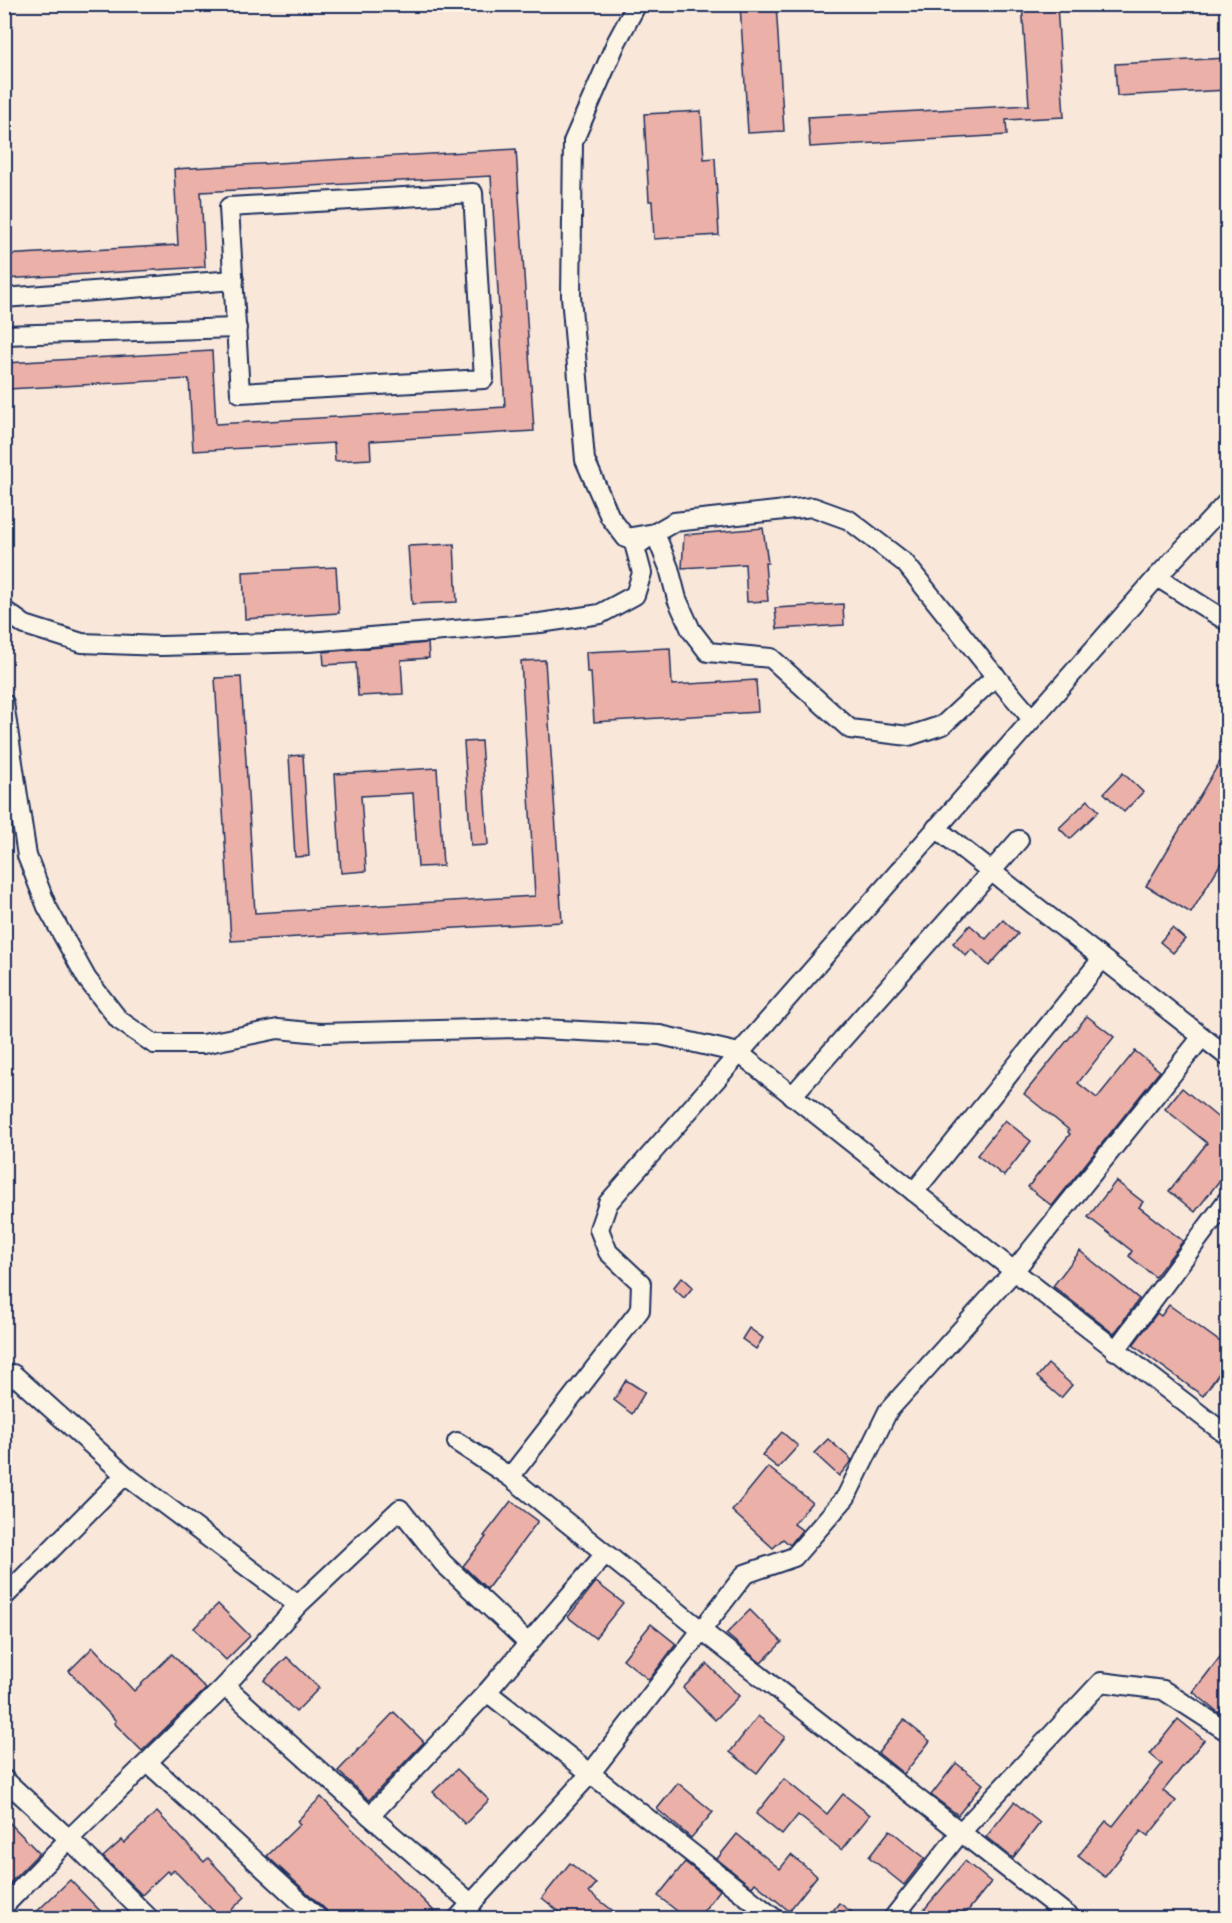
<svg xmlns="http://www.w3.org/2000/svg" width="1232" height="1923" viewBox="0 0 1232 1923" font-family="Dekko,sans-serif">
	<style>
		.building { fill: #ebb0a7; stroke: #1b2f5e; stroke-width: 1.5 }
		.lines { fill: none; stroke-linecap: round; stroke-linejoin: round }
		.minor-casing { stroke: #1b2f5e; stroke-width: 22 }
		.minor { stroke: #fcf5e5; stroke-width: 18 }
	</style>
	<rect width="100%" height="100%" fill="#f9e7d9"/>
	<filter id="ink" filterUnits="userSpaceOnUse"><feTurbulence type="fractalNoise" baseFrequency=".0167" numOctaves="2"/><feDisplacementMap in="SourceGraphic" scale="12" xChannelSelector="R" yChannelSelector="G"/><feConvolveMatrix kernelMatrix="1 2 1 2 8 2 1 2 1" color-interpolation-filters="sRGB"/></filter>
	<g filter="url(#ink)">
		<g class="building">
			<path d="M740 4H776L784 131 748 133Z"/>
			<path d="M1022 4H1057L1064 117 1006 120 1007 135 810 147 808 117 1029 105Z"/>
			<path d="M1227 58V90L1117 96 1115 64Z"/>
			<path d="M701 111 704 159 715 158 719 235 654 239 652 201H649L644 114Z"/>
			<path d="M516 149 534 431 370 441 371 459 335 461 334 443 193 451 189 379 8 389 6 363 212 351 216 424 505 407 491 176 201 192 205 267 4 279V255L178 245 174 169Z"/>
			<path d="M763 528 768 563H765L768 601 747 602 745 564 682 568 684 535Z"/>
			<path d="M454 544 457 602 412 604 408 546Z"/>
			<path d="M336 567 339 613 245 619 243 572Z"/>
			<path d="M843 604 844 625 777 629 775 608Z"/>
			<path d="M428 643 429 658 401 660 403 694 358 696 356 663 324 665 323 652Z"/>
			<path d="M670 648 672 685 756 680 758 712 594 722 591 672H587L586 652Z"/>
			<path d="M545 660 562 922 231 941 215 678 241 677 255 913 535 896 521 661Z"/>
			<path d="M481 741 488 845 471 846 464 742Z"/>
			<path d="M1227 750V853L1191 913 1146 886Z"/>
			<path d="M303 755 309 856 295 857 289 756Z"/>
			<path d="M437 768 443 866 418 867 413 793 361 796 366 871 341 873 335 774Z"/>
			<path d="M1123 773 1143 792 1124 812 1104 793Z"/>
			<path d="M1088 800 1099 811 1070 839 1059 828Z"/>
			<path d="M1003 920 1018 934 989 966 972 949 966 956 953 943 970 925 986 939Z"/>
			<path d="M1172 928 1185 939 1173 953 1160 942Z"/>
			<path d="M1087 1016 1114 1037 1078 1083 1097 1098 1135 1051 1160 1071 1052 1206 1028 1187 1070 1134 1068 1132 1069 1130 1024 1094Z"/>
			<path d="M1182 1088 1227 1125V1171L1195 1212 1169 1191 1207 1143 1165 1109Z"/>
			<path d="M1005 1120 1031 1141 1004 1176 977 1155Z"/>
			<path d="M1116 1181 1143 1202 1139 1207 1183 1241 1155 1277 1129 1256 1132 1251 1088 1217Z"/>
			<path d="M1080 1251 1139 1299 1114 1334 1053 1286Z"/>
			<path d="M682 1277 693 1287 684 1298 673 1288Z"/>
			<path d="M1169 1305 1227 1347V1362L1203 1396 1133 1345 1157 1313 1161 1316Z"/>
			<path d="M749 1328 763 1338 756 1349 742 1339Z"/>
			<path d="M1048 1364 1072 1385 1061 1398 1037 1377Z"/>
			<path d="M626 1380 645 1392 632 1414 614 1400Z"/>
			<path d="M782 1432 798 1446 778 1468 762 1455Z"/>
			<path d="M828 1439 852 1460 839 1476 814 1453Z"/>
			<path d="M768 1467 812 1502 794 1524 802 1530 790 1545 783 1539 773 1548 732 1511Z"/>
			<path d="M511 1501 538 1521 487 1589 463 1566 486 1537 484 1536Z"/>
			<path d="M596 1582 623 1603 595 1638 568 1617Z"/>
			<path d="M218 1604 250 1636 226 1660 194 1628Z"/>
			<path d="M750 1610 782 1642 761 1663 726 1634Z"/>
			<path d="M651 1624 676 1644 649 1680 623 1659Z"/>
			<path d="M93 1647 134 1691 172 1654 206 1689 142 1751 114 1723 116 1721 69 1671Z"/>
			<path d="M1227 1648V1703L1219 1713 1193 1692Z"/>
			<path d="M287 1657 319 1688 296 1712 264 1680Z"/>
			<path d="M707 1664 739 1696 715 1720 683 1688Z"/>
			<path d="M394 1712 424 1742 369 1800 338 1771Z"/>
			<path d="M758 1716 785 1737 757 1773 730 1752Z"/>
			<path d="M1178 1719 1204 1740 1163 1791 1176 1801 1148 1836 1141 1831 1105 1877 1078 1856 1106 1821 1113 1826 1162 1764 1150 1754Z"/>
			<path d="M904 1720 930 1741 904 1774 878 1753Z"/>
			<path d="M956 1763 983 1784 958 1815 931 1795Z"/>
			<path d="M457 1769 489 1800 465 1824 433 1792Z"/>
			<path d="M784 1779 827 1814 843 1794 870 1815 842 1850 798 1815 782 1835 756 1814Z"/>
			<path d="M678 1783 713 1812 691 1838 657 1809Z"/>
			<path d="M321 1797 352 1829 441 1918H329L326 1910 267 1856 300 1824 297 1821Z"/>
			<path d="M1014 1802 1040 1823 1013 1858 986 1837Z"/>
			<path d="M157 1812 204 1862 208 1858 245 1897 223 1918H220L174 1870 170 1874 167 1871 142 1895 103 1857 122 1840 124 1843Z"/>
			<path d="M4 1817 39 1853 4 1889Z"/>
			<path d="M890 1830 925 1858 904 1885 869 1857Z"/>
			<path d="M737 1834 780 1869 791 1855 817 1876 789 1911 755 1883 752 1887 717 1859Z"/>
			<path d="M965 1861 991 1882 962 1918H917Z"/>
			<path d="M685 1862 720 1890 698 1918H686L658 1896Z"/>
			<path d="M570 1863 596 1884 589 1892 622 1918H567L542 1898Z"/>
			<path d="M70 1880 107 1918H30Z"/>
			<path d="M839 1903 860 1918H827Z"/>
		</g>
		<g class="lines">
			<g class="minor-casing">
				<g id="minor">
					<path d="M637 4 617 41 573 142 571 296 585 460 610 517 626 538 655 533 669 568 677 599 691 630 708 652 771 658 850 729 909 736 943 725 996 676"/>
					<path d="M473 193 484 379 240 393 229 207Z"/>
					<path d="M4 298 234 280"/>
					<path d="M4 335 237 328"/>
					<path d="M1157 577 1228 622"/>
					<path d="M4 610 25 625 82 643 161 646 309 642 540 623 600 614 635 595 642 573 635 547 655 533 674 522 813 507 849 520 905 563 987 666 1032 719"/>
					<path d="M4 703 27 856 47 907 87 979 119 1020 154 1044H203L278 1029 320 1033 521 1028 660 1035 739 1053 1014 1271 1228 1436"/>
					<path d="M936 828 1228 1057"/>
					<path d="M792 1096 1019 840"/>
					<path d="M914 1192 1102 959"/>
					<path d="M1115 1351 1228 1199"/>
					<path d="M4 1383 13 1374 125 1475 298 1605"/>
					<path d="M457 1442 510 1477 701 1630 1071 1918"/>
					<path d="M510 1477 640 1310 641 1283 608 1252 599 1229 608 1203 1157 577 1228 501"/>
					<path d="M4 1597 125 1475"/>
					<path d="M225 1686 370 1816 472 1904"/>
					<path d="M487 1692 774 1918"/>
					<path d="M148 1763 318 1918"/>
					<path d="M4 1779 69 1839 149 1918"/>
					<path d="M370 1816 487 1692 605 1554"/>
					<path d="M4 1906 69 1839 225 1686 298 1605 400 1509 443 1563 529 1644"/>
					<path d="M458 1918 590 1774 745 1574 794 1557 846 1497 888 1411 1014 1271 1202 1037"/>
					<path d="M893 1918 960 1833 1101 1682 1163 1690 1228 1732"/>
				</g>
			</g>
			<use href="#minor" class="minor"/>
		</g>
	</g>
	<rect width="1232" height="1923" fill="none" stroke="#fcf5e5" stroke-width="24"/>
	<rect x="12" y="12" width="1208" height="1899" fill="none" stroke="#1b2f5e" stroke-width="2" filter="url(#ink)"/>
</svg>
